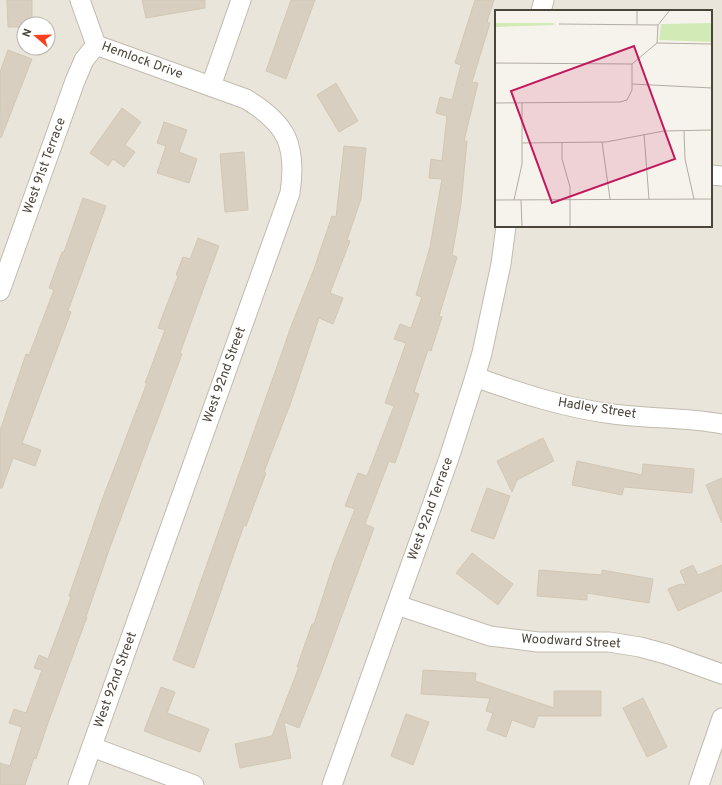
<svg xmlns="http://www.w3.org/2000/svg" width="722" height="785" viewBox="0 0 722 785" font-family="Overpass,sans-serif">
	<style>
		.residential { fill: #eae5da; fill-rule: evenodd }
		.building { fill: #d8cfc1; stroke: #d3c7b4 }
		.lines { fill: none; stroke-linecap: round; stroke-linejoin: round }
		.minor-casing { stroke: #c2bbae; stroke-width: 21 }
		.minor { stroke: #fff; stroke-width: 19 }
		.labels { text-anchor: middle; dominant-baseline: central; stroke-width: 3; stroke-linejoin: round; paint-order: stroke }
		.street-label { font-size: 13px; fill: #4b4439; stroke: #fff }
		.inset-road { fill: none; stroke: #b2ada4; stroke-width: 1 }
		.view { fill: #c2185b; fill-opacity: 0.15; stroke: #c2185b; stroke-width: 2 }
		.inset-edge { fill: none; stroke: #4b4439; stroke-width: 2 }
	</style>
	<rect width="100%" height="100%" fill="#f6f3ec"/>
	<path class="residential" d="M0 0H722V785H0ZM496 11H711V226H496ZM24 24H48V48H24Z"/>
	<g class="building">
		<path d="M7 0H32V24H24V27H8Z"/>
		<path d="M142 0H205V8L146 18Z"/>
		<path d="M291 0H315L286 79 266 71Z"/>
		<path d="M475 0H494L487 22 490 23 472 82 478 83 464 141H467L461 204 452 255 457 257 439 316 442 317 431 351 428 350 414 392 419 394 395 463 389 461 365 524 374 528 320 675 299 728 284 722 291 758 240 768 235 744 272 736 299 667H297L312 624H314L334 562 355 509 345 506 358 473 367 476 394 406 385 403 406 343 394 339 400 324 411 328 422 297 416 295 430 247 442 179 429 178 431 159 442 161 447 116 436 113 440 97 452 100 461 65 455 63Z"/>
		<path d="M8 50 32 59 1 138 0 72Z"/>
		<path d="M336 83 358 121 339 132 317 95Z"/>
		<path d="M122 108 141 122 125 145 135 152 124 167 113 159 108 166 90 153Z"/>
		<path d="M164 122 187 130 179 152 197 159 189 183 157 173 166 146 157 143Z"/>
		<path d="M344 146 366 148 361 199 347 240 350 241 330 293 343 298 333 324 319 318 291 402 264 472 266 473 246 526 244 525 194 668 173 660 292 324 314 269 332 216 336 217Z"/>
		<path d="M244 152 248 210 225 212 220 154Z"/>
		<path d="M83 198 106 206 68 311 71 312 22 443 41 450 35 466 13 458 2 488H0V431L26 354 29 355 54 290 49 288 62 252H64Z"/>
		<path d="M198 238 219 246 180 353 182 354 109 550 86 617H87L49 720 36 759 34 758 25 785H0V763L10 766 22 727 9 723 14 709 26 713 42 670 34 668 39 655 48 659 71 597 69 596 102 500 147 383H145L165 330 158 328 178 276 176 275 183 257 190 259Z"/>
		<path d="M543 438 554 461 517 480 512 492 497 461Z"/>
		<path d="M577 461 642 475 643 464 694 469 692 493 624 487 622 495 572 485Z"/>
		<path d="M722 478V523L706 485Z"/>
		<path d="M487 488 510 496 494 539 471 531Z"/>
		<path d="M472 553 513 584 498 605 456 573Z"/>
		<path d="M693 565 698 575 722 565V591L678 611 668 589 680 584 686 585 680 571Z"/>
		<path d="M539 570 602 575V570L653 579 649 603 587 593V600L537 596Z"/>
		<path d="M423 670 476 673 475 681 554 708V691H601V716H538L534 728 512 720 506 737 487 730 493 713 486 711 490 698 421 694Z"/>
		<path d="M161 687 175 692 167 713 209 729 200 752 144 731Z"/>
		<path d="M643 698 667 747 647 757 623 708Z"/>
		<path d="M406 714 429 722 413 765 391 756Z"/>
	</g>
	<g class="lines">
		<g class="minor-casing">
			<g id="minor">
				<path d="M541 11 544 0"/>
				<path d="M211 86 241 0"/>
				<path d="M711 175 722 176"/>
				<path d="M0 291 75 81 84 60 96 45"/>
				<path d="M475 377C520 393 565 408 613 414 649 419 686 417 722 424"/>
				<path d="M397 605 490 636 538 642H609L640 647 666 654 722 674"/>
				<path d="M92 747 194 785"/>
				<path d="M78 785 290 193C297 145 287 124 246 99L96 45 80 0"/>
				<path d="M332 785 449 458 475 377 482 353 501 264 506 226"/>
				<path d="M699 785 722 718"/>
			</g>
		</g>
		<use href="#minor" class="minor"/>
	</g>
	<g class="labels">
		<g class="street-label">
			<text transform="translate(142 61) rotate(20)">Hemlock Drive</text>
			<text transform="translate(45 166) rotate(-70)">West 91st Terrace</text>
			<text transform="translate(225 375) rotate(-70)">West 92nd Street</text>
			<text transform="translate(597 409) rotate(9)">Hadley Street</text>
			<text transform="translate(431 509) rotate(-70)">West 92nd Terrace</text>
			<text transform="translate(571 642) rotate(3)">Woodward Street</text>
			<text transform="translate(116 680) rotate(-70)">West 92nd Street</text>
		</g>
	</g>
	<g transform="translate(495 10)">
		<rect width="217" height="217" fill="#f6f3ec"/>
		<path d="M0 13H59V15L0 17ZM217 13V32L164 30 166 14Z" fill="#d2eab5"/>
		<path class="inset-road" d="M142 0V14M64 14 163 15M162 33 217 34M0 53 137 54M137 74 217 78M0 93 125 92 132 90 137 80V54L162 33 163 15 175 0M189 121 190 149 199 189M149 124 154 189M67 132V149L75 177V217M107 132 115 189M27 133 111 132 169 121 217 120M0 190 217 189M19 190 27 154V93M26 190 27 217"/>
		<path class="view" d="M139 36 180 149 57 193 16 81Z"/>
		<rect width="217" height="217" class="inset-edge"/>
	</g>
	<g transform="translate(36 36) rotate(290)"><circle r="19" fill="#ffffff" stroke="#b7b4b0"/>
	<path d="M0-3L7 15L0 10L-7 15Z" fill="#fc3f1d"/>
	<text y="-6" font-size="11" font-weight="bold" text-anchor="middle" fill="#4b4439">N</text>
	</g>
</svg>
